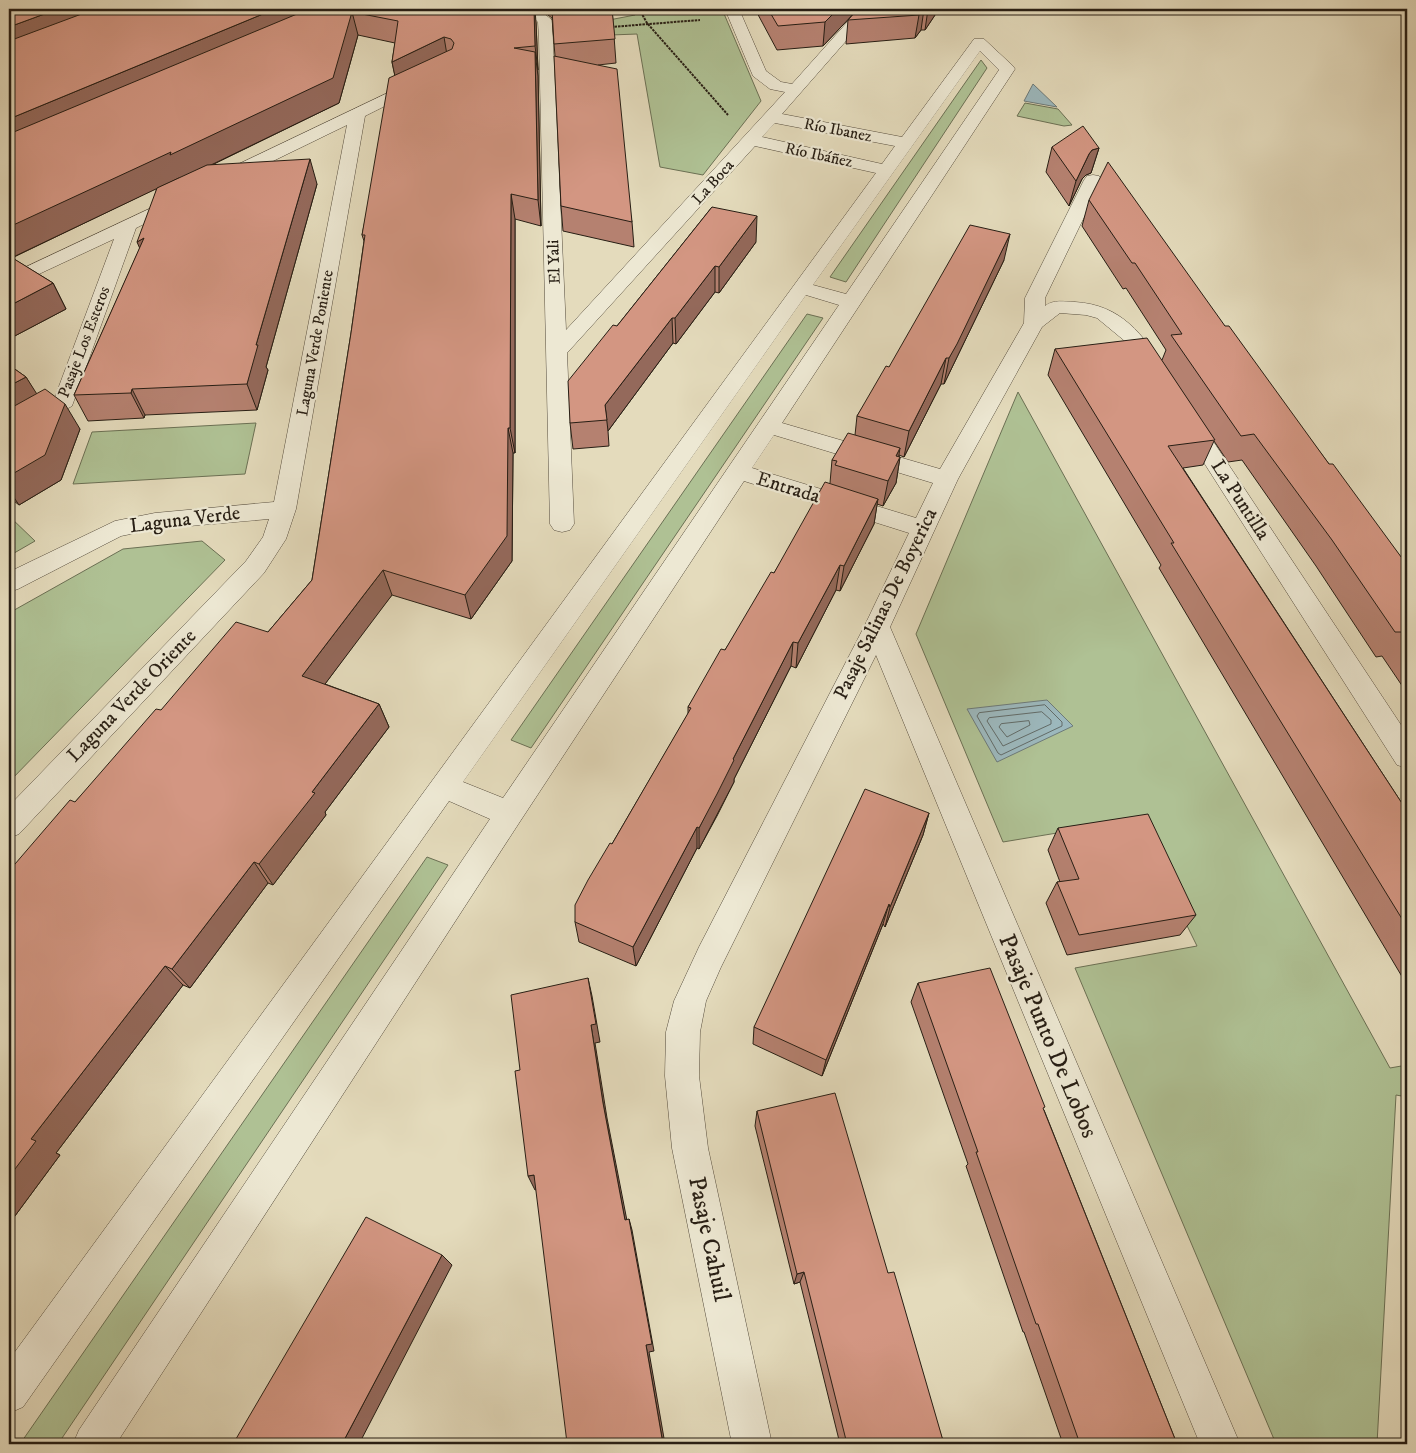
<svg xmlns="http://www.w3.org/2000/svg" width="1416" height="1453" viewBox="0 0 1416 1453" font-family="'IM FELL DW Pica',serif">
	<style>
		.green { fill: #afc194; stroke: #6b7054 }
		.water { fill: #9cb8bd; stroke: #6d7a79 }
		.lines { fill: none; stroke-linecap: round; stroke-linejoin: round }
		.shore { stroke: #626b68; stroke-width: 1 }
		.street-casing { stroke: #564d3e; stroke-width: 1 }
		.path { stroke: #271e14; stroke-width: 2; stroke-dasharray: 2.5 1; stroke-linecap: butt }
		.street { fill: #ede8d3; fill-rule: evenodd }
		.wall { fill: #b58170; stroke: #271e14 }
		.shaded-wall { fill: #94695b; stroke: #271e14 }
		.building { fill: #d39682; stroke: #271e14 }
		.labels { text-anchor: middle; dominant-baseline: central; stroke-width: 4.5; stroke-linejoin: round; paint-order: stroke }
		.far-street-label { font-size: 16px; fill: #271e14; stroke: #ede8d3 }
		.street-label { font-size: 20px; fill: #271e14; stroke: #ede8d3 }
		.near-street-label { font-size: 24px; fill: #271e14; stroke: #ede8d3 }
	</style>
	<rect width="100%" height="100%" fill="#e4dbbc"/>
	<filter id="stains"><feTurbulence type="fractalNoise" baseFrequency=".004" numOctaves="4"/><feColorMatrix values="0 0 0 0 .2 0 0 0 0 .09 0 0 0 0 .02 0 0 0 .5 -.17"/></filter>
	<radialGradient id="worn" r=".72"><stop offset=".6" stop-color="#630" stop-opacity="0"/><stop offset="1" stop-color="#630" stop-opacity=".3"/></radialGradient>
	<g class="green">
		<path d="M628 9H722L761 101 703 175 660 167 637 34 559 37 562 29 635 15Z"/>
		<path d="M981 60 987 68 846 282 830 277Z"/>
		<path d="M1025 103 1058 109 1072 125 1064 126 1017 116Z"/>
		<path d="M807 314 823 318 531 748 511 740Z"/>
		<path d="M1018 392 1390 1068 1407 1065V1097L1396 1095 1377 1444H1276L1075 968 1197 946 1135 820 1003 842 916 634Z"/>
		<path d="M256 423 245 474 73 484 92 432Z"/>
		<path d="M9 516 35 541 9 556Z"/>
		<path d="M202 541 225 560 9 782V613L123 549Z"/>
		<path d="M427 857 448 865 58 1444H20Z"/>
	</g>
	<g class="water">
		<path d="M1033 84 1057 107 1024 101Z"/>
		<path d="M1047 700 1073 726 997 762 967 709Z"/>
	</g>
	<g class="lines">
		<g class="shore">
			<path d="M1045 705 1062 722V726L1001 755 998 753 977 716 979 713Z"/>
			<path d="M1042 712 1051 720V724L1003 746 987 721 989 718Z"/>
			<path d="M1029 721 1030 725 1007 737 999 727 1001 724Z"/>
		</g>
		<g class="street-casing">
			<g id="street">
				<path d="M521 9H538L552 20 566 330 785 92 770 89 753 76 725 9H739L766 71 781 82 792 84 859 9H874L782 114 902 137 974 39H984L1013 66 1015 69 782 423 940 469 1024 323 1025 298 1084 180 1087 176 1093 175 1099 176 1102 180 1045 298V306C1054 299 1064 302 1075 302 1122 305 1142 334 1167 371L1163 376 1156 378 1149 376 1126 342 1097 318 1086 315 1060 313 1042 327 958 479 890 627 1240 1444H1200L876 655 721 967 706 1001 700 1032 699 1076 708 1148 772 1444H732L672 1148 665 1076 666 1032 674 1001 699 947 864 627 909 533 744 481 519 823 116 1444H73L79 1430 490 819 449 801 23 1407 9 1413V1360L876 173 755 146 567 353 574 524 570 530 562 532 554 530 550 524 539 38 538 22ZM980 51 999 70 846 294 813 285ZM775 123 895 146 882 164 762 137ZM806 295 839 305 503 798 463 782ZM774 435 933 483 916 518 752 468Z"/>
				<path d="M419 78 425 80 427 83 425 86 365 116 296 509 286 539 264 573 19 834 9 838V806L246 561 263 537 269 519 155 529 121 536 18 589 9 592V572L115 521 155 513 274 502 347 125 230 182 224 183 218 182 215 178 218 174Z"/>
				<path d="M181 194 187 195 190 199 187 203 136 228 72 406 17 437 9 439V423L55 397 114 239 9 288V275Z"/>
				<path d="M1189 415 1197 417 1407 734V768L1397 765 1178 422 1181 417Z"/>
			</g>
		</g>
		<g class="path">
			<path d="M639 9 647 23 728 115"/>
			<path d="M611 27 700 20"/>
		</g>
		<use href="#street" class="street"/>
	</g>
	<g class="wall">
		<path d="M9 9H534L536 23 538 70 541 226 515 219V453H513L512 561 471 619 392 595 372 620 325 684 379 704 389 727 325 812 326 815 273 885 268 883 190 988 183 985 56 1153 60 1155 9 1224 75 802 161 710 268 632 312 580 351 333 364 241 362 235 395 76 392 62 395 43 358 35 339 103 212 165 317 184 266 367 268 370 257 410 145 415 144 418 88 421 74 395 140 248 157 188 12 258 53 283 66 309 9 339Z"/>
		<path d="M540 9H612L616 63 598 65 632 222 634 247 563 231 561 206 555 56 552 18Z"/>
		<path d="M755 9H858L823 46 777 50Z"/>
		<path d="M858 9H939L925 30H921L915 38 846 44 848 20Z"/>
		<path d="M1052 147 1099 148 1091 173 1086 175 1082 179 1069 206 1046 172Z"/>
		<path d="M1089 200 1225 326 1329 464 1407 565V693L1382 656 1376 657 1316 566 1242 460 1228 462 1214 441 1203 465 1183 468 1407 811V985L1159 568 1161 565 1048 375 1055 349 1162 360 1166 350 1126 288 1123 289 1082 226Z"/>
		<path d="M712 207 756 242 719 293 715 292 676 344 673 343 608 431 609 446 573 449 570 423 617 326Z"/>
		<path d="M1004 260 944 384H941L904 457 899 455V457H900L896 483 883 506 877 504 874 524 840 591 836 590 796 668 791 666 734 779V782L717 816 699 849 697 848 636 966 579 942 575 922 612 844 688 714V707L725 650 774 573 830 483 832 460 855 435 857 416 889 367Z"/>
		<path d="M9 365 26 377 36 394 80 429 61 480 19 505 9 497Z"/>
		<path d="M929 813 923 835 885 927 883 924 822 1076 753 1044 754 1027Z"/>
		<path d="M1058 828 1196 915 1180 935 1067 955 1046 903 1057 882H1060L1048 850Z"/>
		<path d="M918 983 1044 1110 1177 1444H1063L1024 1332H1023L966 1166 968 1164 911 1002Z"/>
		<path d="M757 1111 888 1273 944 1444H840L800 1282 794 1284 755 1126Z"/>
	</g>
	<g class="shaded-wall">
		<path d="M58 9H129L9 55V27Z"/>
		<path d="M275 9H333L9 149V119Z"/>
		<path d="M534 9H535L536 23 538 70 535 46Z"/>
		<path d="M838 9H858L823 46 825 22Z"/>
		<path d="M923 9H924L921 30 915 38 919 15Z"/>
		<path d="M928 9H939L925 30Z"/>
		<path d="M352 12 358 35 339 103 180 180 179 178 9 259V227Z"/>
		<path d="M444 37 448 61 397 86 392 62Z"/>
		<path d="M535 52 538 76 541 226 538 200Z"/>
		<path d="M1099 148 1091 173 1086 175 1082 179 1069 206 1076 181 1089 154 1092 150Z"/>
		<path d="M310 159 317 184 266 367 268 370 257 410 247 384 256 345Z"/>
		<path d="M511 194 515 219V453L510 428Z"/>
		<path d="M757 216 756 242 719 293V267Z"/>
		<path d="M1010 234 1004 260 944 384 949 358Z"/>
		<path d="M144 238 148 267 137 242Z"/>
		<path d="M715 266V292L676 344 675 318Z"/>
		<path d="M53 283 66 309 9 339V306Z"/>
		<path d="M672 318 673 343 608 431 605 405Z"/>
		<path d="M946 358 941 384 904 457 909 431Z"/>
		<path d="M26 377 42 402 9 421V386Z"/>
		<path d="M132 389 145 415 144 418 131 393Z"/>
		<path d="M65 404 80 429 61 480 19 505 9 490V476Z"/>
		<path d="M508 428 513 453 512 561 471 619 465 595Z"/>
		<path d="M900 448 898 461 900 457 896 483 883 506 888 481 896 456Z"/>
		<path d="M878 499 874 524 840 591 844 566Z"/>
		<path d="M840 565 836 590 796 668 798 643Z"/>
		<path d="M383 570 392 595 313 700 302 676Z"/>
		<path d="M793 642 791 666 734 779V782L699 849V828L733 759Z"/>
		<path d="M379 704 389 727 325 812 326 815 273 885 259 864 312 792Z"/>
		<path d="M929 813 923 835 885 927 890 907Z"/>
		<path d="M697 827V848L636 966 633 947Z"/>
		<path d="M254 862 268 883 190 988 172 969Z"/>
		<path d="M889 904 883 924 822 1076 826 1060Z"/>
		<path d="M165 966 183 985 56 1153 60 1155 9 1224V1177L31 1139Z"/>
		<path d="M588 978 592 996 600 1042 595 1043 607 1118 629 1231 625 1220 603 1103 591 1025Z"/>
		<path d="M534 1175 540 1188 535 1190 528 1176Z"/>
		<path d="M629 1219 632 1230 654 1351 649 1352 665 1444H663L646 1345Z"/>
		<path d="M442 1255 452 1265 359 1444H342Z"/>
		<path d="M804 1272 800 1282 794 1284 797 1274Z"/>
	</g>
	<g class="building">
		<path d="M9 9H58L9 27Z"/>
		<path d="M95 9H275L9 119V41Z"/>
		<path d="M309 9H534L535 46 514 48 535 52 538 200 511 194 510 428H508L507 536 465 595 383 570 363 596 302 676 379 704 312 792 315 793 259 864 254 862 172 969 165 966 31 1139 36 1141 9 1177V871L70 800 75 802 156 709 161 710 236 622 268 632 312 580 351 333 365 235H362L389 78 452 49 454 43 451 39 444 37 392 62 398 21 352 12 333 78 170 155 171 152 9 227V134Z"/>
		<path d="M552 9H612L615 39 554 44Z"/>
		<path d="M768 9H838L825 22 778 26Z"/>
		<path d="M858 9H923L919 15 848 20Z"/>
		<path d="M554 56 617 69 632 222 561 206Z"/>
		<path d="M1083 126 1099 148 1092 150 1089 154 1076 181 1052 147Z"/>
		<path d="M310 159 256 345H258L247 384 132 389 131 393 74 395 144 238 137 242 157 188 207 165Z"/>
		<path d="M1108 162 1225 326H1229L1329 464H1333L1407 565V641L1401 632H1395L1332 540 1254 434 1241 436 1171 335 1182 334 1135 263H1132L1089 200Z"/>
		<path d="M712 207 757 216 719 267 715 266 675 318H672L605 405 607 420 570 423 568 381 613 325 617 326Z"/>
		<path d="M970 225 1010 234 957 344 949 358H946L909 431 857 416 886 366 889 367Z"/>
		<path d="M11 257 53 283 9 306V258Z"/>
		<path d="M1147 338 1215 440 1168 446 1407 811V927L1171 543H1174L1055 349Z"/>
		<path d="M9 365 26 377 9 386Z"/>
		<path d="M45 389 65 404 45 455 9 476V409Z"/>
		<path d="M848 433 900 448 896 456 900 457 888 481 835 465 837 461 832 460Z"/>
		<path d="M825 482 878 499 844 566 840 565 798 643 793 642 733 759 734 760 717 794 699 828 697 827 633 947 575 922V905L588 880 610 843 612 844 691 708 688 707 721 649 725 650 771 572 774 573Z"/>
		<path d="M865 789 929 813 890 907 889 904 826 1060 754 1027Z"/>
		<path d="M1148 814 1196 915 1079 935 1057 882 1079 879 1058 828Z"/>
		<path d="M990 968 1045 1107 1043 1108 1177 1444H1080L1038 1324H1036L976 1152H978L918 983Z"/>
		<path d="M588 978 596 1024 591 1025 603 1103 625 1220 629 1219 652 1344 646 1345 663 1444H564L567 1443 534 1175 528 1176 515 1071 520 1070 511 995Z"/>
		<path d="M835 1093 888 1273 894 1272 944 1444H847L804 1272 797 1274 757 1111Z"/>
		<path d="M366 1217 442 1255 342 1444H233Z"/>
	</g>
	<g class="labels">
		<g class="far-street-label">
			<text transform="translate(838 130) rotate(11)">Río Ibanez</text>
			<text transform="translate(819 155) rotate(12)">Río Ibáñez</text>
			<text transform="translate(713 182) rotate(-48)">La Boca</text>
			<text transform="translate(554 262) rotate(-92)">El Yali</text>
			<text transform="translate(84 342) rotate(-69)">Pasaje Los Esteros</text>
			<text transform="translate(315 343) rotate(-80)">Laguna Verde Poniente</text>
		</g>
		<g class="street-label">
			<text transform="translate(788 488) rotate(17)">Entrada</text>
			<text transform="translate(1240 500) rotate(57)">La Puntilla</text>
			<text transform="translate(185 520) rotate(-7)">Laguna Verde</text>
			<text transform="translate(886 604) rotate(-64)">Pasaje Salinas De Boyerica</text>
			<text transform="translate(132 696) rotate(-46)">Laguna Verde Oriente</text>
		</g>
		<g class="near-street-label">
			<text transform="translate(1048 1036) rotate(67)">Pasaje Punto De Lobos</text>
			<text transform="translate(709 1239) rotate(78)">Pasaje Cahuil</text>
		</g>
	</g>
	<rect width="1416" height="1453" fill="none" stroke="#e4dbbc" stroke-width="30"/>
	<rect x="10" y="10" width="1396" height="1433" fill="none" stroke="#271e14" stroke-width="2.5"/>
	<rect x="15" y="15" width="1386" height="1423" fill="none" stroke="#271e14"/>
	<rect width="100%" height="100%" filter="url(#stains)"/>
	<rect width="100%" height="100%" fill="url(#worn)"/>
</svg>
